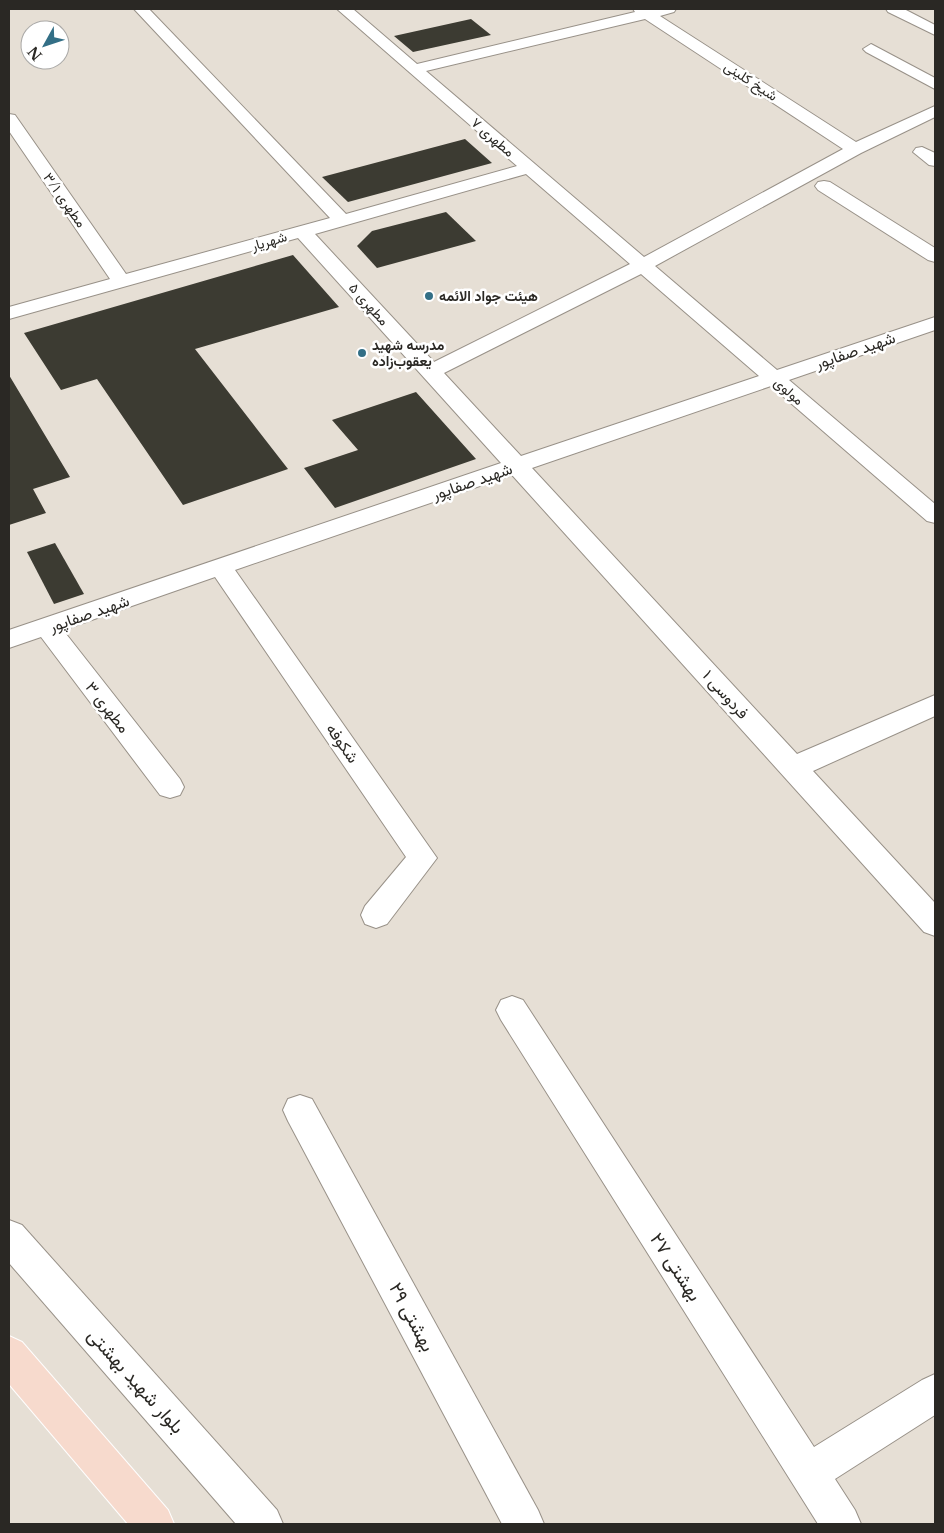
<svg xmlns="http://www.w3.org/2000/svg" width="944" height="1533" viewBox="0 0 944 1533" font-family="'Libre Baskerville',Vazirmatn,serif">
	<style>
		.building { fill: #3c3b32 }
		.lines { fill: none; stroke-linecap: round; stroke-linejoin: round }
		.minor-casing { stroke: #989188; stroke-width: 2 }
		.secondary-casing { stroke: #989188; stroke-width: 2 }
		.primary-casing { stroke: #fff; stroke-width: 2 }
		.minor { fill: #fff; fill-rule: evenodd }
		.secondary { fill: #fff; fill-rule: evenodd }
		.primary { fill: #f7dacd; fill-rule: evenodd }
		.poi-dot { fill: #336f86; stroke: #fff; stroke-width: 2 }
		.labels { text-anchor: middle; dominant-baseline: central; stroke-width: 5; stroke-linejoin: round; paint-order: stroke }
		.far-street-label { font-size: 14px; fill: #2a2824; stroke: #fff }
		.far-poi-label { font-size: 14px; font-weight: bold; fill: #2a2824; stroke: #fff; text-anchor: start }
		.street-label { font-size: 16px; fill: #2a2824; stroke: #fff }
		.near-street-label { font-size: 19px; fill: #2a2824; stroke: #fff }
	</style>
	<rect width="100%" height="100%" fill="#e6dfd5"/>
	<g class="building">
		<path d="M471 19 491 35 413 52 394 36Z"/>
		<path d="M465 139 492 163 348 202 322 177Z"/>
		<path d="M446 212 476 241 377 268 357 246 372 231Z"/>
		<path d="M293 255 339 307 195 349 288 469 183 505 97 379 61 390 24 333Z"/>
		<path d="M9 375 70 477 33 489 46 513 9 525Z"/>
		<path d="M416 392 476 459 335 508 304 468 358 450 332 420Z"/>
		<path d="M55 543 84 594 54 604 27 552Z"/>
	</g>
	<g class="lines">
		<g class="minor-casing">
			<g id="minor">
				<path d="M134 9H149L346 214 517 166 337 9H353L417 64 635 12 633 9H676L674 12 660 16 856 142 935 106V117L861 153 655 266 777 370 935 317V330L789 380 935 504V523L927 521 771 386 532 468 797 754 935 695V716L813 771 935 903V936L924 932 512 475 235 570 437 858 387 924 376 928 365 924 361 915 365 906 406 857 215 577 63 630 180 779 184 787 180 795 170 798 160 795 41 637 9 648V630L501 463 298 238 9 319V307L110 279 9 131V114L15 115 126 274 330 218ZM645 19 843 149 644 257 426 71ZM526 174 630 264 434 362 315 234ZM641 274 759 376 521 456 444 373Z"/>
				<path d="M886 9H904L935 25V35L888 12Z"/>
				<path d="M871 44 935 78V89L866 52 863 49Z"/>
				<path d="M922 147 935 153V166L929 165 913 152 916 148Z"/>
				<path d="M824 181 830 182 935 248V262L928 260 818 190 815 186 818 182Z"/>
				<path d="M512 996 523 1000 814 1447 922 1380 935 1374V1415L835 1479 855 1510 861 1524H818L501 1020 496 1010 501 1000Z"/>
				<path d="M300 1095 312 1099 538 1510 544 1524H502L288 1121 283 1110 288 1099Z"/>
			</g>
		</g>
		<g class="secondary-casing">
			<path id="secondary" d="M9 1220 22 1225 277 1510 283 1524H236L9 1263Z"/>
		</g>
		<g class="primary-casing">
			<path id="primary" d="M9 1336 22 1342 168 1510 174 1524H128L9 1384Z"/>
		</g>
		<use href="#minor" class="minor"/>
		<use href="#secondary" class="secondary"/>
		<use href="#primary" class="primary"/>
	</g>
	<g class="poi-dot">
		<circle cx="429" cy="296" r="5"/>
		<circle cx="362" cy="353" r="5"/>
	</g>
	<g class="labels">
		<g class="far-street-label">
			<text transform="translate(751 81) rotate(33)">شیخ کلینی</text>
			<text transform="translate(493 137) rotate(41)">مطهری ۷</text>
			<text transform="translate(65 200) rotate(55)">مطهری ۳/۱</text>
			<text transform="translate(269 241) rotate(-16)">شهریار</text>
			<text transform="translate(369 304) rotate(48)">مطهری ۵</text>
			<text transform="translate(789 391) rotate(41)">مولوی</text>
		</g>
		<g class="far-poi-label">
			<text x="439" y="296">هیئت جواد الائمه</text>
			<text x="372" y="345">مدرسه شهید<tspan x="372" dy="16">یعقوب‌زاده</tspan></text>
		</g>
		<g class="street-label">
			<text transform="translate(855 350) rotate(-19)">شهید صفاپور</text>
			<text transform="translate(472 481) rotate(-19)">شهید صفاپور</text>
			<text transform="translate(89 613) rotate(-19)">شهید صفاپور</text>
			<text transform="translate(726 694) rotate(48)">فردوسی ۱</text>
			<text transform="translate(108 707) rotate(52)">مطهری ۳</text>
			<text transform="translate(343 743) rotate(55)">شکوفه</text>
		</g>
		<g class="near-street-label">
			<text transform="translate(676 1267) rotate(57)">بهشتی ۲۷</text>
			<text transform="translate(412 1317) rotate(62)">بهشتی ۲۹</text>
			<text transform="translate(136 1381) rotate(48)">بلوار شهید بهشتی</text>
		</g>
	</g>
	<rect width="944" height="1533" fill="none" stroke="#2a2824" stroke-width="20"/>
	<g transform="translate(45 45) rotate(230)"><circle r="24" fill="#ffffff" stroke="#aaa9a7"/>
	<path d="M0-4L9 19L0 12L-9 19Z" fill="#336f86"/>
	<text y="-8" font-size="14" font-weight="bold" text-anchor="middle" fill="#2a2824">N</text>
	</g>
</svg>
